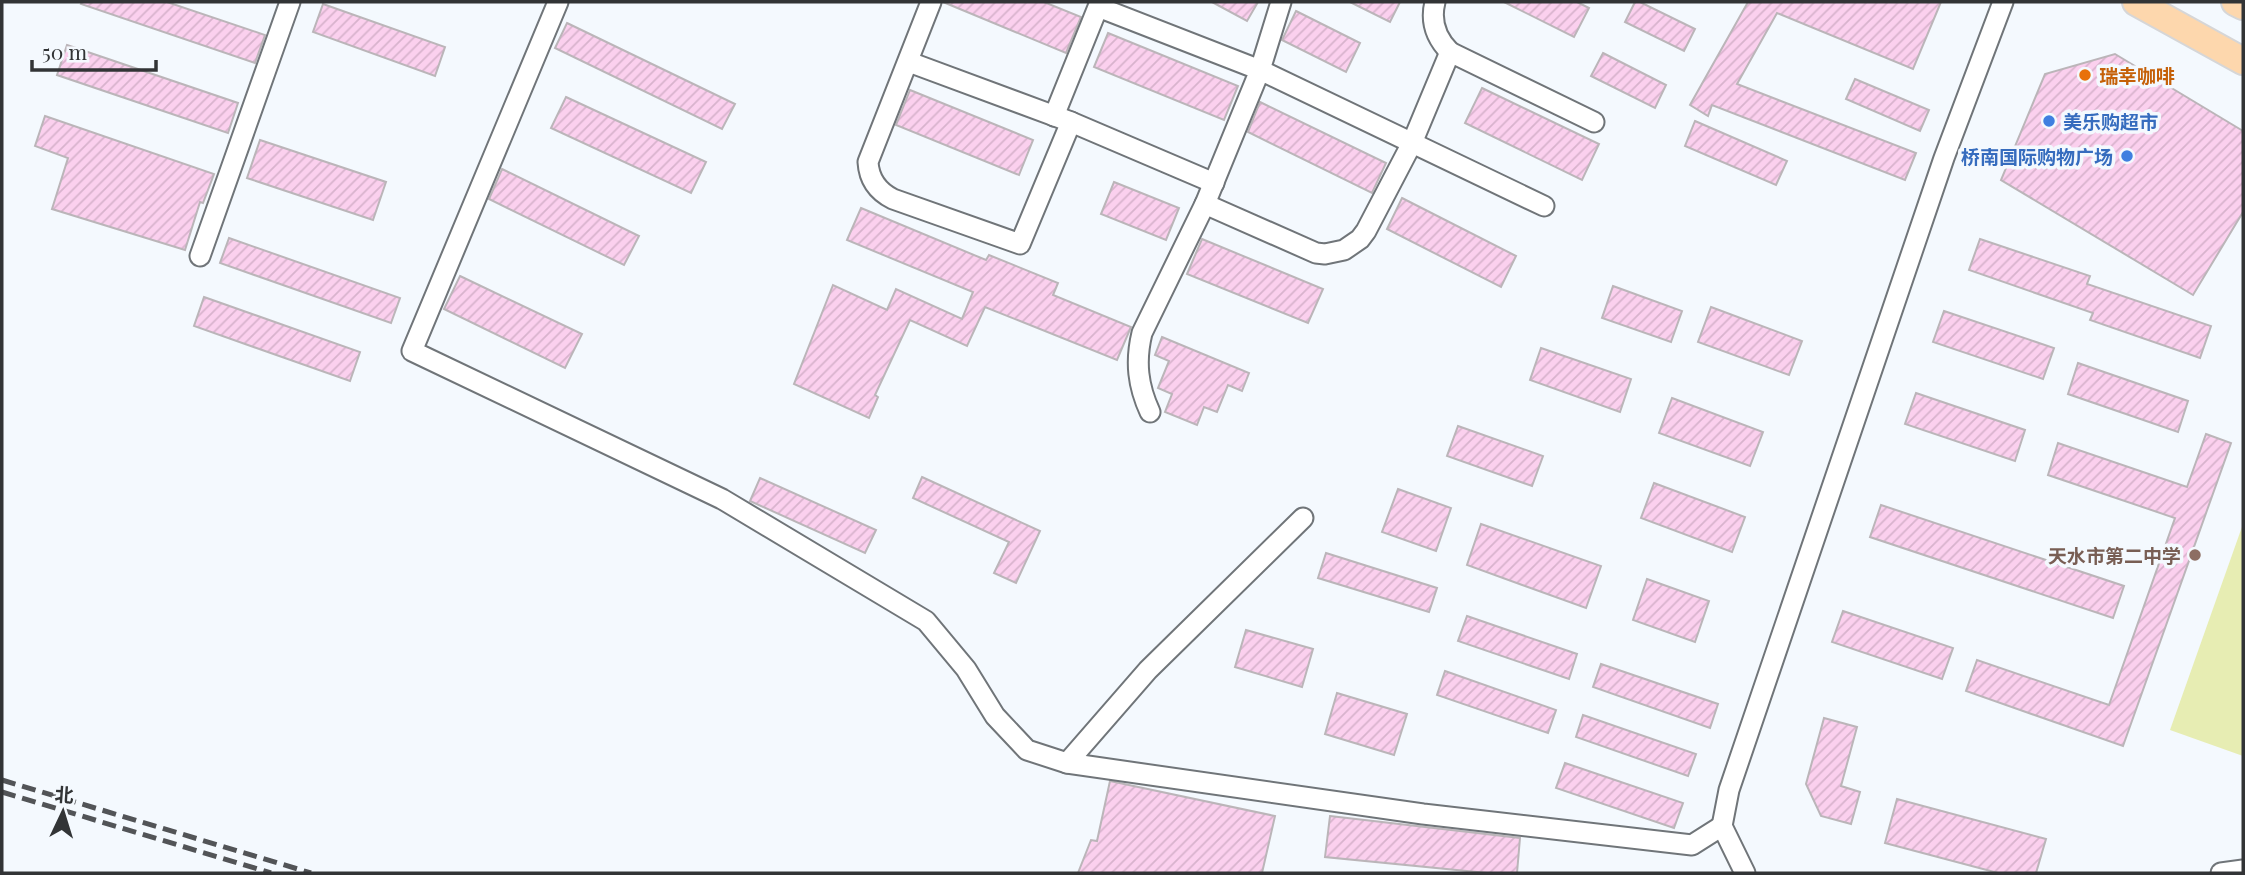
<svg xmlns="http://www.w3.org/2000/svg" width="2245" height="875" viewBox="0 0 2245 875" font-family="'Playfair Display','Noto Sans SC',serif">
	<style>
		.pitch { fill: #e7edb3 }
		.building { fill: url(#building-hatch); stroke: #bbb5b9; stroke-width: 2 }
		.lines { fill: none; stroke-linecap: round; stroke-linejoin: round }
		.minor-casing { stroke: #707579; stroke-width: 23 }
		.major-casing { stroke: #d6d6d7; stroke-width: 30 }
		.minor { stroke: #fff; stroke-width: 19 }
		.major { stroke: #fdd7ad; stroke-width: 26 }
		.rail { stroke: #525457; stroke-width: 5; stroke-dasharray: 14 7; stroke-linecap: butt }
		.food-dot { fill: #e8710a; stroke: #f4f9fe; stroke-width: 2.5 }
		.shop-dot { fill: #3f7fe0; stroke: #f4f9fe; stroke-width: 2.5 }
		.education-dot { fill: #8d6e63; stroke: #f4f9fe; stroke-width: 2.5 }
		.labels { text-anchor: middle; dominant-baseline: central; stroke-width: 7; stroke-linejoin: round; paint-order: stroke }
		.food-label { font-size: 19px; font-weight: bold; fill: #c56008; stroke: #f4f9fe; text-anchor: start }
		.shop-label { font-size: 19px; font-weight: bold; fill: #366cbe; stroke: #f4f9fe; text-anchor: start }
		.education-label { font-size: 19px; font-weight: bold; fill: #785e54; stroke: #f4f9fe; text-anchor: end }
	</style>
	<defs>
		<pattern id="building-hatch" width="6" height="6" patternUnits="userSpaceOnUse" patternTransform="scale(1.75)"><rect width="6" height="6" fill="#fbd0ee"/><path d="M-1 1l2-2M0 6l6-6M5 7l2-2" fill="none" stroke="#d8b3cd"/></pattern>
	</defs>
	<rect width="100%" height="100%" fill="#f4f9fe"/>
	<path class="pitch" d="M2243 524V756L2170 730Z"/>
	<g class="building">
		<path d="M82 2H167L265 35 255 63 81 4Z"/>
		<path d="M943 2H1044L1081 17 1066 53Z"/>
		<path d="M1212 2H1258L1247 21Z"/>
		<path d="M1350 2H1400L1390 22Z"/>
		<path d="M1504 2H1577L1589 8 1574 37Z"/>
		<path d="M1635 2H1640L1695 29 1684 51 1625 22Z"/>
		<path d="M1748 2H1941L1913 69 1777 13 1737 84 1916 153 1905 180 1712 105 1708 116 1690 105Z"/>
		<path d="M323 4 445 47 435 76 313 32Z"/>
		<path d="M1296 11 1360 43 1346 72 1282 40Z"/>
		<path d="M567 23 735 104 722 129 555 48Z"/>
		<path d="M1108 33 1238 86 1224 120 1094 67Z"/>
		<path d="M67 45 238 103 228 133 57 75Z"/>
		<path d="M1603 53 1666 85 1655 108 1591 76Z"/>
		<path d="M2115 54 2243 131V212L2193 295 2001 180 2045 74Z"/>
		<path d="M1855 79 1929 110 1920 131 1846 99Z"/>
		<path d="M1482 88 1599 144 1582 180 1465 123Z"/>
		<path d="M910 90 1033 140 1019 175 896 125Z"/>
		<path d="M566 97 706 162 691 193 551 128Z"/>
		<path d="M1260 102 1386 163 1372 193 1248 132Z"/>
		<path d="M45 116 214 174 203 203 200 202 185 250 52 209 68 158 35 146Z"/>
		<path d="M1695 121 1787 161 1776 185 1685 146Z"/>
		<path d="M260 140 386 182 373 220 247 178Z"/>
		<path d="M502 169 639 236 624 265 489 199Z"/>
		<path d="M1114 182 1179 208 1166 240 1101 214Z"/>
		<path d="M1402 198 1516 256 1501 287 1387 229Z"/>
		<path d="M861 208 986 260 989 255 1058 283 1053 295 1131 327 1117 360 985 307 967 346 910 320 875 395 878 397 869 418 794 384 833 285 887 310 896 289 962 319 973 292 847 240Z"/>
		<path d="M229 238 400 298 391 323 220 263Z"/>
		<path d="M1202 239 1323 289 1308 323 1187 274Z"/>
		<path d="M1980 239 2090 276 2087 284 2211 326 2200 358 2090 320 2093 313 1969 270Z"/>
		<path d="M460 276 582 334 565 368 444 309Z"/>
		<path d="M1613 286 1682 311 1671 342 1602 318Z"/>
		<path d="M204 297 360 352 350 381 194 326Z"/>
		<path d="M1711 307 1802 341 1789 375 1698 342Z"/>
		<path d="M1944 311 2054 348 2043 379 1933 342Z"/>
		<path d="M1162 337 1249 373 1242 391 1228 385 1217 412 1204 407 1197 425 1165 412 1172 394 1158 388 1169 361 1155 355Z"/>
		<path d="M1541 348 1631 379 1620 412 1530 380Z"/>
		<path d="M2078 363 2188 401 2178 432 2068 394Z"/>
		<path d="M1916 393 2025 430 2015 461 1905 424Z"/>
		<path d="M1672 398 1763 432 1750 466 1659 433Z"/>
		<path d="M1458 426 1543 456 1532 486 1447 456Z"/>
		<path d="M2206 434 2231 443 2123 746 1966 691 1977 660 2109 705 2175 518 2048 475 2058 443 2187 487Z"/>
		<path d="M922 477 1040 531 1016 583 994 573 1009 542 913 498Z"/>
		<path d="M760 478 876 530 865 553 750 501Z"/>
		<path d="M1654 483 1745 517 1732 552 1641 518Z"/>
		<path d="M1398 489 1451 508 1436 551 1382 532Z"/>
		<path d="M1881 505 2124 586 2113 618 1870 537Z"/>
		<path d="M1481 524 1601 566 1586 608 1467 565Z"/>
		<path d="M1326 553 1437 588 1429 612 1318 578Z"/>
		<path d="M1647 579 1709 601 1695 642 1633 620Z"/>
		<path d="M1843 611 1953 648 1942 679 1832 642Z"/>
		<path d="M1467 616 1577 654 1569 679 1458 641Z"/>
		<path d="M1246 630 1313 649 1302 687 1235 667Z"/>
		<path d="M1601 664 1718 704 1710 728 1593 687Z"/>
		<path d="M1445 671 1556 710 1548 733 1437 695Z"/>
		<path d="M1337 693 1407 714 1394 755 1325 734Z"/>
		<path d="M1583 715 1696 754 1688 776 1576 737Z"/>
		<path d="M1824 718 1857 727 1841 786 1860 792 1851 824 1821 816 1806 784Z"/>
		<path d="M1565 763 1683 803 1674 828 1556 788Z"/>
		<path d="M1110 781 1275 816 1262 873H1078L1091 840 1097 841Z"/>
		<path d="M1897 799 2046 839 2036 873H1998L1885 843Z"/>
		<path d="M1330 816 1520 838 1517 873H1487L1325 857Z"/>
	</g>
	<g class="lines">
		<g class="minor-casing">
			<g id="minor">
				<path d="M558 2 412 351 722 499 926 621 966 669 995 716 1027 750 1067 763 1423 814 1692 845 1722 826"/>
				<path d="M931 2 868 162C869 179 877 191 893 199L1020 244 1071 122"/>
				<path d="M1281 2 1260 70 1544 206"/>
				<path d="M1435 2C1430 22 1436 38 1450 52"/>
				<path d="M909 62 1071 122 1214 183"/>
				<path d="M1054 116 1098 7 1260 70 1205 204 1142 333C1135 362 1138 386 1150 412"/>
				<path d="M1205 204 1316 253 1325 254 1344 250 1360 239 1366 231 1412 143 1450 52 1594 122"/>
				<path d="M200 256 290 2"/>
				<path d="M1067 763 1148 670 1303 518"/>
				<path d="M1745 873 1722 826 1729 790 1944 158 2003 2"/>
				<path d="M2221 873 2243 870"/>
			</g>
		</g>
		<g class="major-casing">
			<g id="major">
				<path d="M2136 2 2243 61"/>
				<path d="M2235 2 2243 6"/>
			</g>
		</g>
		<use href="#minor" class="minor"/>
		<use href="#major" class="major"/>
		<g class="rail">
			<path d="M2 780 311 873"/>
			<path d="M2 792 271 873"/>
		</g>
	</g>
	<circle class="food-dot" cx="2085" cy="75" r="7"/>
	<g class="shop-dot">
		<circle cx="2049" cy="121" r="7"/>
		<circle cx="2127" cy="156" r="7"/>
	</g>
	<circle class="education-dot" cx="2195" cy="555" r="7"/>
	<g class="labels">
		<g class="food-label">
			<text x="2099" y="75">瑞幸咖啡</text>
		</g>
		<g class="shop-label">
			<text x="2063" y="121">美乐购超市</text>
			<text x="2113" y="156" text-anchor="end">桥南国际购物广场</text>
		</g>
		<g class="education-label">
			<text x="2181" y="555">天水市第二中学</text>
		</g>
	</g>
	<rect width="2245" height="875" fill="none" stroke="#323436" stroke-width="7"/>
	<g transform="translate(63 812) rotate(4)" stroke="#f4f9fe" stroke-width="5" paint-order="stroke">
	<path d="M0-5L12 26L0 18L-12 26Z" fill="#323436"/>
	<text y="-10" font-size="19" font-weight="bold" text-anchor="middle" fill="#323436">北</text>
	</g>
	<path d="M32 60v10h124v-10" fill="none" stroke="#323436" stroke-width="3.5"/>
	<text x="42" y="60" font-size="21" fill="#323436" stroke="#f4f9fe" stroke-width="5" paint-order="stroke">50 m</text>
</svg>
